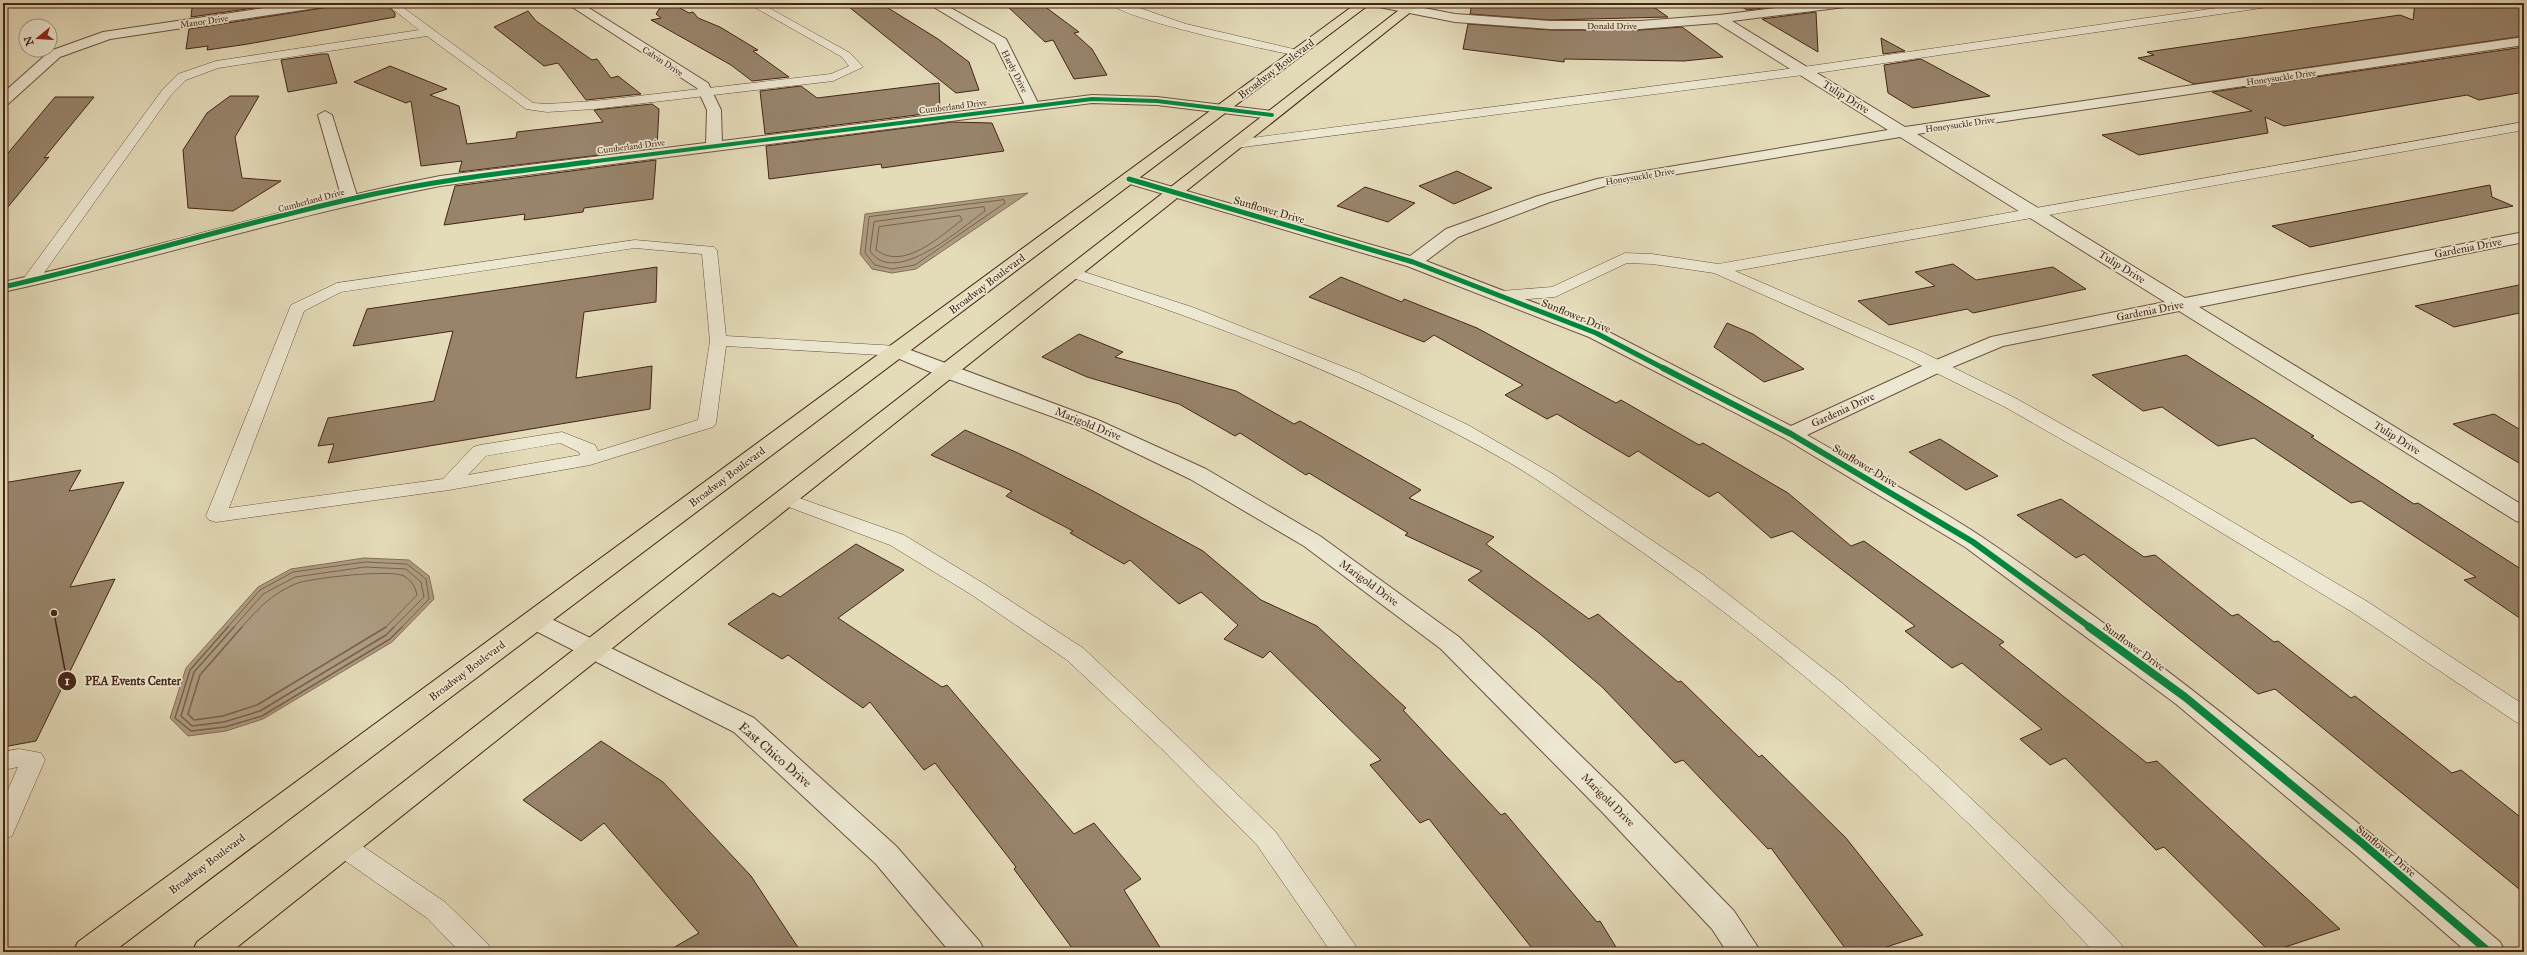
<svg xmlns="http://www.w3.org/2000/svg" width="2527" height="955" viewBox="0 0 2527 955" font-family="'IM FELL Great Primer',serif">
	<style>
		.water { fill: #ae9d82; stroke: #846d57 }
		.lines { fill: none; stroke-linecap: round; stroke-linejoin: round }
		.shore-far1 { stroke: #7a614c; stroke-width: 1 }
		.shore { stroke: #7a614c; stroke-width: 1.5 }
		.building { fill: #98846b; stroke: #452516 }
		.service-casing { stroke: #6d523f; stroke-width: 1 }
		.minor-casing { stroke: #6d523f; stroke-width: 2 }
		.tertiary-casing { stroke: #6d523f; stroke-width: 2 }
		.primary-casing { stroke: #452516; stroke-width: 2 }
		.service { fill: #ede8d2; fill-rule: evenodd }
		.minor { fill: #ede8d2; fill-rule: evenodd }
		.tertiary { fill: #ede8d2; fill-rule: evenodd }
		.primary { fill: #e4dbb9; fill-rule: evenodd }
		.cycleway-far3-casing { stroke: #ede8d2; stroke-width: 5.5 }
		.cycleway-far2-casing { stroke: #ede8d2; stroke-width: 7 }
		.cycleway-far1-casing { stroke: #ede8d2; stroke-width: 8 }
		.cycleway-casing { stroke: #ede8d2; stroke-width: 10 }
		.cycleway-far3 { stroke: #00873e; stroke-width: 4 }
		.cycleway-far2 { stroke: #00873e; stroke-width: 5 }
		.cycleway-far1 { stroke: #00873e; stroke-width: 6 }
		.cycleway { stroke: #00873e; stroke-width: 8 }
		.labels { text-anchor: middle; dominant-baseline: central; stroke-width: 3.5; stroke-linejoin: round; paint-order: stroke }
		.far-street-label { font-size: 9px; fill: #452516; stroke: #ede8d2 }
		.street-label { font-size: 11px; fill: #452516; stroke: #ede8d2 }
		.near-street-label { font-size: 13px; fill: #452516; stroke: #ede8d2 }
		.leader { fill: none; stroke: #452516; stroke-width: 1.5 }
		.callout-dot { fill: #452516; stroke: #ede8d2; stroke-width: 1.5 }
		.mark-label { font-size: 12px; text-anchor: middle; font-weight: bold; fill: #fff }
		.callout-label { font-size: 12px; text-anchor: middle; font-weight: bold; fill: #452516; stroke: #ede8d2; stroke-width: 3.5; stroke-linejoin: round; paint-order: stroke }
	</style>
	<rect width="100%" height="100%" fill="#e4dbb9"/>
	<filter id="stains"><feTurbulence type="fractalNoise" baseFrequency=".005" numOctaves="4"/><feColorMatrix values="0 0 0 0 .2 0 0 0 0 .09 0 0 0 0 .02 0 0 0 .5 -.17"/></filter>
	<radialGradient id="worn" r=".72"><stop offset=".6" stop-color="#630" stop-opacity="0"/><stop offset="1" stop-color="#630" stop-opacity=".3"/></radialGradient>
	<g class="water">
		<path d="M1028 193 916 269 892 273 872 269 860 254 865 214Z"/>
		<path d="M364 558 409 560 429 576 434 599 392 642 263 719 226 731 188 736 170 718 186 668 258 587 291 569Z"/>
	</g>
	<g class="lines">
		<g class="shore-far1">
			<path d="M1004 200 1005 203 915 265 892 269 875 265 865 253 869 217Z"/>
			<path d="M984 207 985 211C961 228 895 288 870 251L874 222Z"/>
			<path d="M960 216 962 220C939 237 904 271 876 250L879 227Z"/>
			<path d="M227 628 260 590 293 572 365 562 407 564 426 579 429 599 401 628"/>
			<path d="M233 628 263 594 295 577 365 567 406 569 421 582 424 597 393 628"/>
			<path d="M241 628C260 607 269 596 295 584 309 578 392 569 404 576 412 581 415 586 417 595L385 628"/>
		</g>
		<g class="shore">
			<path d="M228 627 190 670 175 718 191 731 225 727 262 716 390 639 402 627"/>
			<path d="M234 627 194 672 181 716 192 726 224 722 260 711 386 635 394 627"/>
			<path d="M242 627 200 675 188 714 194 720 223 716 257 705 386 627"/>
		</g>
	</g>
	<g class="building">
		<path d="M201 3H288L191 17 192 8Z"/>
		<path d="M330 3H384L395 13V17L248 44 207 50 208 46 186 49 189 29 323 8Z"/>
		<path d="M663 3H671L689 13 693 12 698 18 720 27 758 50 753 51 789 77 752 81 731 65 651 20 661 18 656 14Z"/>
		<path d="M844 3H880L938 39 969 62 979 90 956 93Z"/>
		<path d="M1004 3H1040L1079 32 1074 33 1092 49 1107 75 1074 79 1053 40 1045 42Z"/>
		<path d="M1472 3H1648L1668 17 1550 20 1470 14Z"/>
		<path d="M1736 3H1803L1747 10Z"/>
		<path d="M2415 3H2524V36L2194 84 2138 58 2154 55 2147 52 2400 15 2413 20Z"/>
		<path d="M528 11 536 21 592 60 597 59 611 78 618 76 641 94 586 100 558 63 544 66 494 27Z"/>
		<path d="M1816 12 1818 52 1762 19Z"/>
		<path d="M1468 24 1550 30H1640L1682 27 1723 57 1684 61 1564 59V62L1463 49Z"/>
		<path d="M1881 38 1905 51 1883 54Z"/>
		<path d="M2524 47V92L2479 100 2467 95 2284 126 2265 117 2268 133 2139 155 2102 135 2252 111 2212 92Z"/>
		<path d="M322 54H328L337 83 288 92 281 60Z"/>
		<path d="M1921 59 1990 96 1913 108 1888 93 1884 65Z"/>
		<path d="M390 66 447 89 430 95 459 106 467 144 516 138 517 132 603 122 594 110 652 104 659 109 657 148 459 172 462 161 421 166 411 101 406 103 354 82Z"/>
		<path d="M939 83 940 112 765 134 760 91 801 86 817 98Z"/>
		<path d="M230 96H259L235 137 242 178 281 181 233 211 188 208 183 150 207 113Z"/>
		<path d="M55 97H94L44 158 49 157 3 213V159Z"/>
		<path d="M952 122 992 123 1004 151 882 168 881 164 769 179 766 146Z"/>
		<path d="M656 160 653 199 584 208 583 212 524 220 525 214 444 225 455 186Z"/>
		<path d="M1457 171 1492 188 1454 204 1419 186Z"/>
		<path d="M2490 185 2492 197 2513 206 2310 247 2272 226Z"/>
		<path d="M1365 187 1415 203 1388 222 1337 206Z"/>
		<path d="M1953 264 1976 280 2053 267 2086 289 1973 313 1967 309 1889 325 1858 301 1935 286 1915 272Z"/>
		<path d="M657 267 656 302 584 312 576 378 652 366 650 409 328 463 334 444 318 446 328 418 434 401 453 331 353 346 367 309Z"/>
		<path d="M1341 277 1402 302 1404 299 1477 328 1616 403 1621 400 1699 445 1703 443 1788 493 1851 546 1864 541 2004 642 1999 645 2147 763 2157 761 2340 929 2270 952 2164 847 2156 850 2065 758 2050 765 2020 739 2042 729 1962 663 1952 668 1905 631 1915 626 1792 531 1771 538 1718 492 1709 497 1638 451 1629 457 1557 414 1547 419 1505 395 1523 385 1434 335 1424 342 1309 297Z"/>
		<path d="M2524 284V312L2454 327 2415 306Z"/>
		<path d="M1727 323 1753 334 1804 369 1764 382 1714 347Z"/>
		<path d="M1079 334 1123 352 1115 357 1236 391 1294 424 1300 421 1421 490 1409 498 1494 537 1486 544 1589 619 1598 614 1678 682 1681 681 1759 757 1762 755 1846 838 1923 935 1871 952H1848L1771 848 1768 849 1683 760 1675 763 1602 687 1539 633 1468 580 1482 571 1405 535 1408 533 1309 473 1306 475 1240 433 1235 436 1179 404 1087 377 1042 357Z"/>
		<path d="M2186 355 2314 436 2311 437 2414 504 2418 503 2524 571V621L2464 580 2476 577 2361 501 2351 503 2254 438 2218 446 2162 407 2143 411 2092 375Z"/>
		<path d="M2494 414 2524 432V466L2453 424Z"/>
		<path d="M965 430 1018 453 1093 491 1203 551 1261 600 1317 626 1406 708 1403 710 1501 815 1505 813 1597 922 1600 921 1619 952H1535L1429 819 1420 823 1370 765 1381 760 1270 651 1263 658 1224 639 1238 625 1201 592 1179 604 1130 560 1124 564 1070 533 1073 531 1006 496 1012 491 931 455Z"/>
		<path d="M1940 439 1998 476 1966 490 1909 452Z"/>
		<path d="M81 470 69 491 124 482 70 587 115 579 36 741 3 747V483Z"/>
		<path d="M2061 499 2144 557 2155 555 2232 616 2238 614 2274 642 2278 641 2351 698 2355 696 2452 773 2461 770 2524 820V893L2275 689 2258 694 2084 554 2076 558 2017 515Z"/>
		<path d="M856 544 904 570 838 618 942 687 947 685 1074 834 1094 823 1141 879 1124 890 1163 952H1075L1014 869 1016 867 935 763 924 770 870 702 863 708 788 655 782 659 728 624 773 593 780 597Z"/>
		<path d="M601 741 663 782 751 876 801 952H666L699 933 604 823 581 841 523 800Z"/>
	</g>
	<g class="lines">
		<g class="service-casing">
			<g id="service">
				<path d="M3 3H11L3 7Z"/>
				<path d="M385 3H397L533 103 547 104 594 101 831 74 849 66 842 57 747 3H760L850 53 863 67 833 81 594 109 547 112 526 109 427 36 218 68 186 80 171 95 36 284H24L22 281 24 278 163 89 178 74 216 61 419 30Z"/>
				<path d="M1110 3H1125L1186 24 1302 51 1304 53 1298 56C1269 50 1123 20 1110 3Z"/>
				<path d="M2252 3H2280L2275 6 1803 75 1236 148 1229 144 1236 140 1803 67Z"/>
				<path d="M2524 122V130L1735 271 1920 351 2017 399 2180 491 2368 602 2524 705V725L2516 722 2352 612 2166 499 2005 407 1908 359 1714 273 1652 264 1627 263 1555 297 1501 301 1493 296 1501 291 1552 287 1625 253 1652 254 1718 264Z"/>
				<path d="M635 240 714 247 717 250 726 336 897 346 903 347 905 351 903 355 897 356 726 346 716 423 713 427 590 465 449 490 216 522 209 520 206 516 291 305 337 283ZM635 248 702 254 710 341 698 420 598 451 595 445 562 432 480 445 473 447 443 479 229 508 304 311 341 292ZM560 443 579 452 580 455 468 475 486 456Z"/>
				<path d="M1072 268 1192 307 1359 373 1468 425 1553 474 1702 574 1841 682 1929 759 2028 852 2103 925 2121 944 2125 952H2094C1949 795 1786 649 1609 529 1576 507 1544 483 1510 463 1370 383 1220 325 1067 276L1064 273 1067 270Z"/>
				<path d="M785 493 904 535 986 585 1083 648 1178 737 1275 831 1360 952H1331L1257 845 1162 749 1067 660 972 595 890 545 778 503 775 499 778 495Z"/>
				<path d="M19 749 41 753 45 760 12 836 3 839V801L18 767 3 770V752Z"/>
				<path d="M343 836 352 839 445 902 488 944 492 952H460L427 918 334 853 330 846 334 839Z"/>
			</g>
		</g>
		<g class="minor-casing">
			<g id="minor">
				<path d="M298 3H329L323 7 110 39 60 57 8 104 3 105V93L50 51 103 32Z"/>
				<path d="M566 3H581L708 83 721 110 722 145 719 148 714 150 706 145 707 110 697 88Z"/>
				<path d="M927 3H942L1006 39 1039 105 1037 108H1027L1025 105 995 44Z"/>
				<path d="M1373 3H1398L1455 14 1550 21H1640L1719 15 1815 3H1851L1845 7 1732 21 1905 127 2524 37V45L1917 134 2185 298 2524 232V242L2199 307 2524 506V523L2516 521 2179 311 2003 346 1936 374 1807 435C1865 469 1926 500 1982 537 2164 660 2333 801 2500 942L2505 952H2467L2352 852 2176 704 1965 547 1784 438 1589 337 1407 266 1123 182 1121 179 1123 176H1135L1410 256 1446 229 1538 196 1597 179 1888 130 1717 23 1640 29H1550L1455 22 1379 7ZM1900 137 2165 302 1991 337 1922 366 1791 426 1603 329 1426 261 1458 237 1550 202 1605 186Z"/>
				<path d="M325 111 332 115 358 199 356 202 350 204 342 199 318 115Z"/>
				<path d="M897 345 1098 420 1206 469 1320 536 1459 637 1624 798 1734 911 1761 952H1727L1712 929 1604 814 1441 649 1304 546 1190 479 1084 428 940 376 890 355 887 351 890 347Z"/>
				<path d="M535 611 754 718 896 846 980 942 985 952H950L876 864 734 732 526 626 523 620 526 614Z"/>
			</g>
		</g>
		<g class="tertiary-casing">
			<path id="tertiary" d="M1092 95 1157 97 1272 111 1279 115 1272 119 1157 105 1092 103 440 186C293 215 150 260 3 292V282C150 250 293 205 440 176Z"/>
		</g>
		<g class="primary-casing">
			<g id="primary">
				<path d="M1357 3H1371L113 952H73L78 942Z"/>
				<path d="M1408 3H1422L231 952H192L197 942Z"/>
			</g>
		</g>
		<use href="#service" class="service"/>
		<use href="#minor" class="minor"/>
		<use href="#tertiary" class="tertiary"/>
		<use href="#primary" class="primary"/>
		<g class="cycleway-far3-casing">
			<path id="cycleway-far3" d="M581 163 1092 99 1157 101 1272 115"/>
		</g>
		<g class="cycleway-far2-casing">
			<g id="cycleway-far2">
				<path d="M1129 179 1413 262 1596 333 1665 369"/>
				<path d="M3 287C120 261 234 225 351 199 430 181 509 172 589 162"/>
			</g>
		</g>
		<g class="cycleway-far1-casing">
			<path id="cycleway-far1" d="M1663 368 1791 434 1973 542 2091 628"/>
		</g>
		<g class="cycleway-casing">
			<path id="cycleway" d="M2089 627 2185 697 2362 843 2489 952"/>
		</g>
		<use href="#cycleway-far3" class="cycleway-far3"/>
		<use href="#cycleway-far2" class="cycleway-far2"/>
		<use href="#cycleway-far1" class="cycleway-far1"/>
		<use href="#cycleway" class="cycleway"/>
	</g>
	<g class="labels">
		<g class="far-street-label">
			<text transform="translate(204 21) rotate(-8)">Manor Drive</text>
			<text x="1612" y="25">Donald Drive</text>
			<text transform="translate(663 61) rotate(33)">Calvin Drive</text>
			<text transform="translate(1015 71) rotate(63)">Hardy Drive</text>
			<text transform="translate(2281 77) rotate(-8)">Honeysuckle Drive</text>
			<text transform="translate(953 106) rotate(-7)">Cumberland Drive</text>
			<text transform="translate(1960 124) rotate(-8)">Honeysuckle Drive</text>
			<text transform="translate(631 146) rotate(-7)">Cumberland Drive</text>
			<text transform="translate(1640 176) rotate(-9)">Honeysuckle Drive</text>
			<text transform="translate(311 200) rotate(-15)">Cumberland Drive</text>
		</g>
		<g class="street-label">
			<text transform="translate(1276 69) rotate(-37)">Broadway Boulevard</text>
			<text transform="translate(1846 97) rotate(32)">Tulip Drive</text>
			<text transform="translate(1269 210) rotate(16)">Sunflower Drive</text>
			<text transform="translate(2468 248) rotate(-11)">Gardenia Drive</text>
			<text transform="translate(2122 267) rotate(32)">Tulip Drive</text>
			<text transform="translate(987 284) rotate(-37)">Broadway Boulevard</text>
			<text transform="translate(2150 311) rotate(-11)">Gardenia Drive</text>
			<text transform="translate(1576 316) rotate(22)">Sunflower Drive</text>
			<text transform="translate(1843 410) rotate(-25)">Gardenia Drive</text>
			<text transform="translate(1088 424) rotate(22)">Marigold Drive</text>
			<text transform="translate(2397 438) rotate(32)">Tulip Drive</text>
			<text transform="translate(1865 466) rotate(31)">Sunflower Drive</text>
			<text transform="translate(727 477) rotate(-37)">Broadway Boulevard</text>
			<text transform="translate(1369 583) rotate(36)">Marigold Drive</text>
			<text transform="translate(2134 647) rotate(36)">Sunflower Drive</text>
			<text transform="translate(467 671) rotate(-37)">Broadway Boulevard</text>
			<text transform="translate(1608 800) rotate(45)">Marigold Drive</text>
			<text transform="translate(2386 851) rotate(40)">Sunflower Drive</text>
			<text transform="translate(207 864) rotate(-37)">Broadway Boulevard</text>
		</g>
		<g class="near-street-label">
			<text transform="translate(775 755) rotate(41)">East Chico Drive</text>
		</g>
	</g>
	<path class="leader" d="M54 613L67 681"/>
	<g class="callout-dot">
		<circle cx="54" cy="613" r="4"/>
		<circle cx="67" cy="681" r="10"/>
	</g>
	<g class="mark-label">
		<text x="67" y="685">1</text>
	</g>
	<g class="callout-label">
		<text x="133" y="685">PEA Events Center</text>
	</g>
	<rect width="2527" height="955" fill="none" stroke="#e4dbb9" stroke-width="16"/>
	<rect x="4" y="4" width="2519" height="947" fill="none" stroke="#452516" stroke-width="2"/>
	<rect x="8" y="8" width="2511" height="939" fill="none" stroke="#452516"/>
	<g transform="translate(38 38) rotate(252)"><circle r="19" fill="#ede8d2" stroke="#aa9a87"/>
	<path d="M0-3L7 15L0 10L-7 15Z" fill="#8f2418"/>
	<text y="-6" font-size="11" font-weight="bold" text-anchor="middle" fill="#452516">N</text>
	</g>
	<rect width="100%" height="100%" filter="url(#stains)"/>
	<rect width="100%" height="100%" fill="url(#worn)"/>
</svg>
